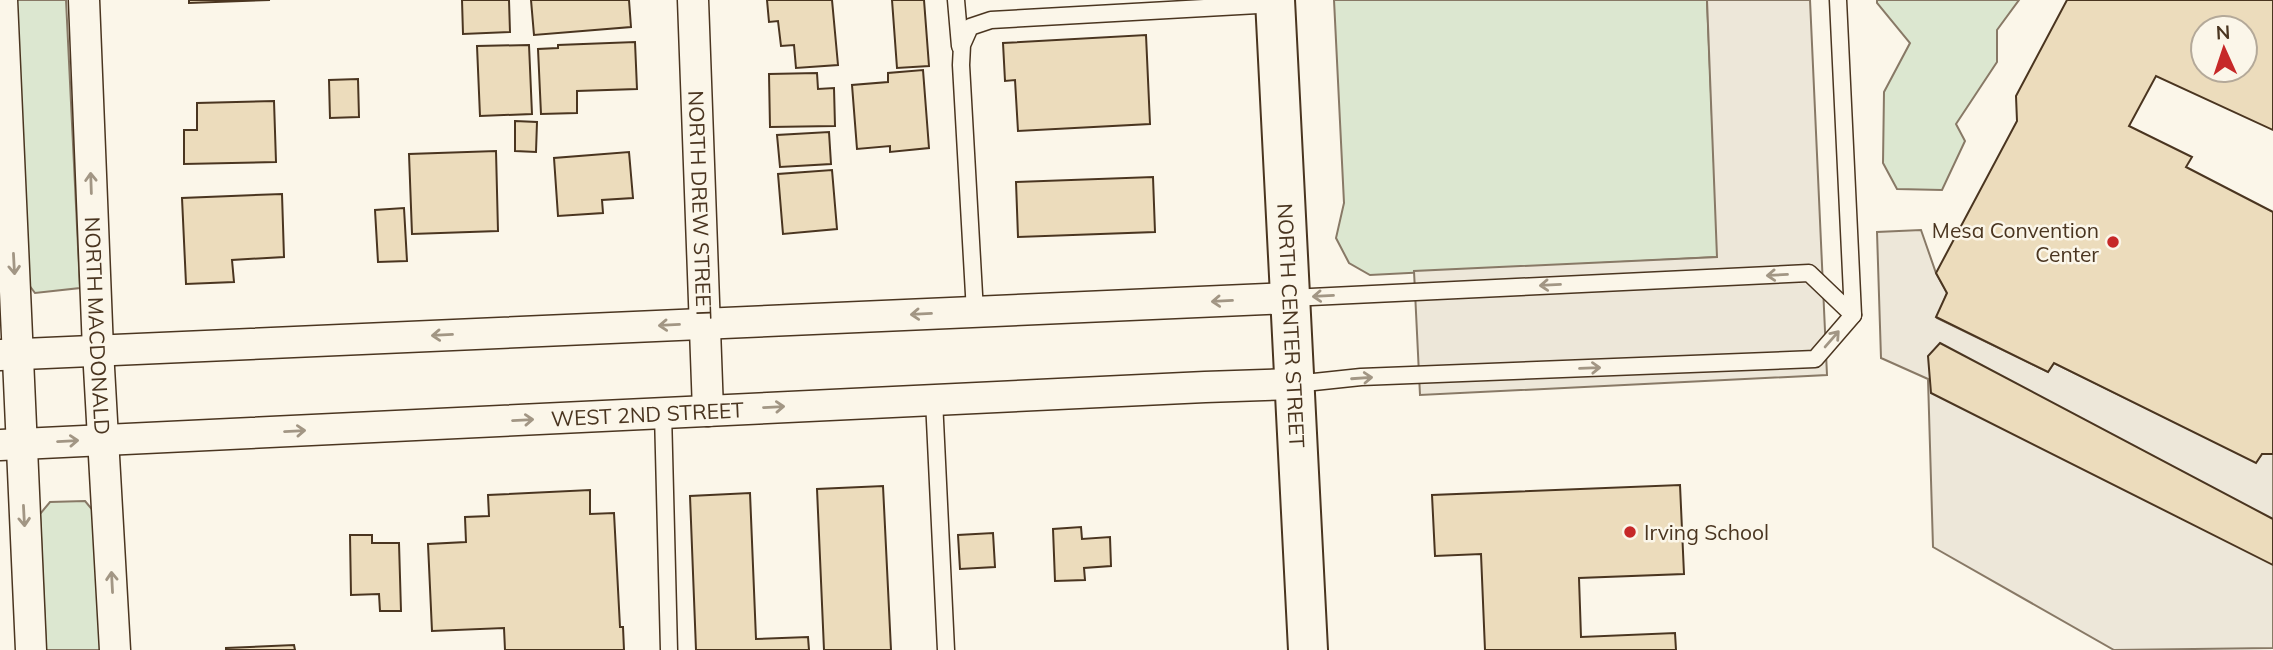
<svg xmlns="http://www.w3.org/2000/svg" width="2273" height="650" viewBox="0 0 2273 650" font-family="Mulish,sans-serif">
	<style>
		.green { fill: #dce7d0; stroke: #887966; stroke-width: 2 }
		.parking { fill: #ede7d9; stroke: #887966; stroke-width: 2 }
		.building { fill: #ecdcbc; stroke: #4a3520; stroke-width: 2; fill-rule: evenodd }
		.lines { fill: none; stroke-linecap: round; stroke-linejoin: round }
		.service-casing { stroke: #4a3520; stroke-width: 19 }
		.minor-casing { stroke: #4a3520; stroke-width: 33 }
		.tertiary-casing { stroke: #4a3520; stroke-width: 42 }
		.service { stroke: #fbf6e9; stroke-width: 16 }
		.minor { stroke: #fbf6e9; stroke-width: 30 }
		.tertiary { stroke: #fbf6e9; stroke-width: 38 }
		.oneway { stroke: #a29684 }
		.poi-dot { fill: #c62828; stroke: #fbf6e9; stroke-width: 2.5 }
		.labels { text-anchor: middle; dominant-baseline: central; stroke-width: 5; stroke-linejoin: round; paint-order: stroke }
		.street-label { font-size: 21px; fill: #4a3520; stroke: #fbf6e9 }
		.poi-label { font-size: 21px; fill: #4a3520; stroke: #fbf6e9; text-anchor: end }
	</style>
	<rect width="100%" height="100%" fill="#fbf6e9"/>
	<g class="green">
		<path d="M13 0H66L80 288 35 293 26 281Z"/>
		<path d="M1334 0H1707L1718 257 1370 275 1349 263 1336 238 1344 203Z"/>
		<path d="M1877 0H2019L1997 30V62L1956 124 1965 141 1942 190 1897 189 1883 163 1884 92 1910 43 1877 3Z"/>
		<path d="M85 501 95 513 101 650H46L40 514 50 502Z"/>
	</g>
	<g class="parking">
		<path d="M1707 0H1810L1827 375 1420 395 1414 271 1717 257Z"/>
		<path d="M1921 230 1936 273 1947 293 1937 318 2048 372 2054 363 2256 462 2262 454H2273V648L2114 650 1933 547 1928 379 1881 358 1877 232Z"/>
	</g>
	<g class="building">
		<path d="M189 0H270L189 3Z"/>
		<path d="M462 0H509L510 32 463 34Z"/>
		<path d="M531 0H629L631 27 534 35Z"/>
		<path d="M767 0H832L838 65 796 68 794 45 781 46 778 21 769 22Z"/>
		<path d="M892 0H924L929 66 897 68Z"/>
		<path d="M2067 0H2273V130L2156 76 2129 126 2192 157 2186 167 2273 212V454H2262L2256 463 2054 363 2048 372 1936 317 1947 293 1936 273 2017 121 2016 96ZM2203 28H2245V70H2203Z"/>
		<path d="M1146 35 1150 124 1018 131 1015 80 1005 81 1003 43Z"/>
		<path d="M635 42 637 89 577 91V113L541 114 538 49 558 48V45Z"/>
		<path d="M529 45 532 114 480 116 477 46Z"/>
		<path d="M923 70 929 148 890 152V146L857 149 852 85 888 82V73Z"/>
		<path d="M817 73 818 89 834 88 835 126 770 127 769 74Z"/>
		<path d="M358 79 359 117 330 118 329 80Z"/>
		<path d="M274 101 276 162 184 164V130H197V103Z"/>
		<path d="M515 121 537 122 536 152 515 151Z"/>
		<path d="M829 132 831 164 780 167 777 135Z"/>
		<path d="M496 151 498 231 412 234 409 154Z"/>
		<path d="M629 152 633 198 602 200 603 213 558 216 554 158Z"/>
		<path d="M832 170 837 229 783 234 778 174Z"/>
		<path d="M1153 177 1155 232 1018 237 1016 182Z"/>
		<path d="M282 194 284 257 232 260 234 282 186 284 182 198Z"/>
		<path d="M404 208 407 261 378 262 375 210Z"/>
		<path d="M1940 343 2273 519V565L1931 393 1928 356Z"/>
		<path d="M1680 485 1684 574 1579 578 1581 637 1675 633 1676 650H1485L1481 554 1435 556 1432 495Z"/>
		<path d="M883 486 891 650H824L817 489Z"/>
		<path d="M590 490V514L614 513 620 627H623L624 650H505L504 628 432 631 428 544 466 542 465 517 489 516 488 495Z"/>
		<path d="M750 493 756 639 808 637 809 650H696L690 496Z"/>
		<path d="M1081 527 1082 539 1110 537 1111 566 1084 568 1085 580 1055 581 1053 529Z"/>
		<path d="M993 533 995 567 960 569 958 535Z"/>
		<path d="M350 535H372V543H399L401 611H380L379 594 351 595Z"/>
		<path d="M294 645 295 650H226V648Z"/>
	</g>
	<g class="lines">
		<g class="service-casing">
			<g id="service">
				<path d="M956 0 960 46"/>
				<path d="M1290 298 1809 273 1853 315"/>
				<path d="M975 312 961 65 962 45 970 27 991 20 1275 4"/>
				<path d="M1295 384 1361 377 1815 359 1853 315 1838 0"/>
				<path d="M934 400 946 650"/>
				<path d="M663 413 669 650"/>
			</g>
		</g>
		<g class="minor-casing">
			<g id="minor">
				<path d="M2 0 31 650"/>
				<path id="s1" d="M84 0 98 350 115 650"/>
				<path id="s2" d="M693 0 708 411"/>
				<path d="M0 355 1290 298"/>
				<path id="s3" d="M0 445 1205 387 1295 384"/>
			</g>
		</g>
		<g class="tertiary-casing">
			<g id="tertiary">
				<path id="s4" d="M1275 0 1308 650"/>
			</g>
		</g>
		<use href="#service" class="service"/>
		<use href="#minor" class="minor"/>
		<use href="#tertiary" class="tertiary"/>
	</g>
	<defs><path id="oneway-shaft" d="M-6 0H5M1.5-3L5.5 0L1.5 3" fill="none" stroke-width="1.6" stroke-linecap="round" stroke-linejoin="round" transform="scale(1.75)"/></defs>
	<g class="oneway">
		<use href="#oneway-shaft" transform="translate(91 183) rotate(-92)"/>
		<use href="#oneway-shaft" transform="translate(14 264) rotate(87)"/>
		<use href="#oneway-shaft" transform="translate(1777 275) rotate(177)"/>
		<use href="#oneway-shaft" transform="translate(1550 285) rotate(177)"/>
		<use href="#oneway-shaft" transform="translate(1323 296) rotate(177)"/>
		<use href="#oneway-shaft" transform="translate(1222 301) rotate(177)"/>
		<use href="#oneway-shaft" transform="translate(921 314) rotate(177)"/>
		<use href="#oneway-shaft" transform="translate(669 325) rotate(177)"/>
		<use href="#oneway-shaft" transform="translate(442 335) rotate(177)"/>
		<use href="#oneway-shaft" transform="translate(1832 339) rotate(-49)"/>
		<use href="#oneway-shaft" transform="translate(1590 368) rotate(-2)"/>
		<use href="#oneway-shaft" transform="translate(1362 378) rotate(-4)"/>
		<use href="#oneway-shaft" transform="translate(774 407) rotate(-3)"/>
		<use href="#oneway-shaft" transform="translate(523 420) rotate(-3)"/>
		<use href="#oneway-shaft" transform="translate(295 431) rotate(-3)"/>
		<use href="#oneway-shaft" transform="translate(68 441) rotate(-3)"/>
		<use href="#oneway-shaft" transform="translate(24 516) rotate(87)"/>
		<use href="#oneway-shaft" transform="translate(112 582) rotate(-93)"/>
	</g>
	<g class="poi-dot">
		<circle cx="2113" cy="242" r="7"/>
		<circle cx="1630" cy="532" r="7"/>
	</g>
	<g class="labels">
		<g class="street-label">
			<text stroke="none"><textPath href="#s2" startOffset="205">NORTH DREW STREET</textPath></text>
			<text stroke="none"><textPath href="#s1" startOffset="326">NORTH MACDONALD</textPath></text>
			<text stroke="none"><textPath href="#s4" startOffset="326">NORTH CENTER STREET</textPath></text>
			<text stroke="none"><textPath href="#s3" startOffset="648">WEST 2ND STREET</textPath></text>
		</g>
		<g class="poi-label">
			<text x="2099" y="230">Mesa Convention<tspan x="2099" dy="24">Center</tspan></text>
			<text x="1644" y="532" text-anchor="start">Irving School</text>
		</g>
	</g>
	<g transform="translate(2224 49) rotate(357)"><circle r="33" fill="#fbf6e9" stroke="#b4a999" stroke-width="2"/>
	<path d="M0-5L12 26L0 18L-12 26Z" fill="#c62828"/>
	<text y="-10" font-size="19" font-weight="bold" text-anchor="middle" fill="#4a3520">N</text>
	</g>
</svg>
